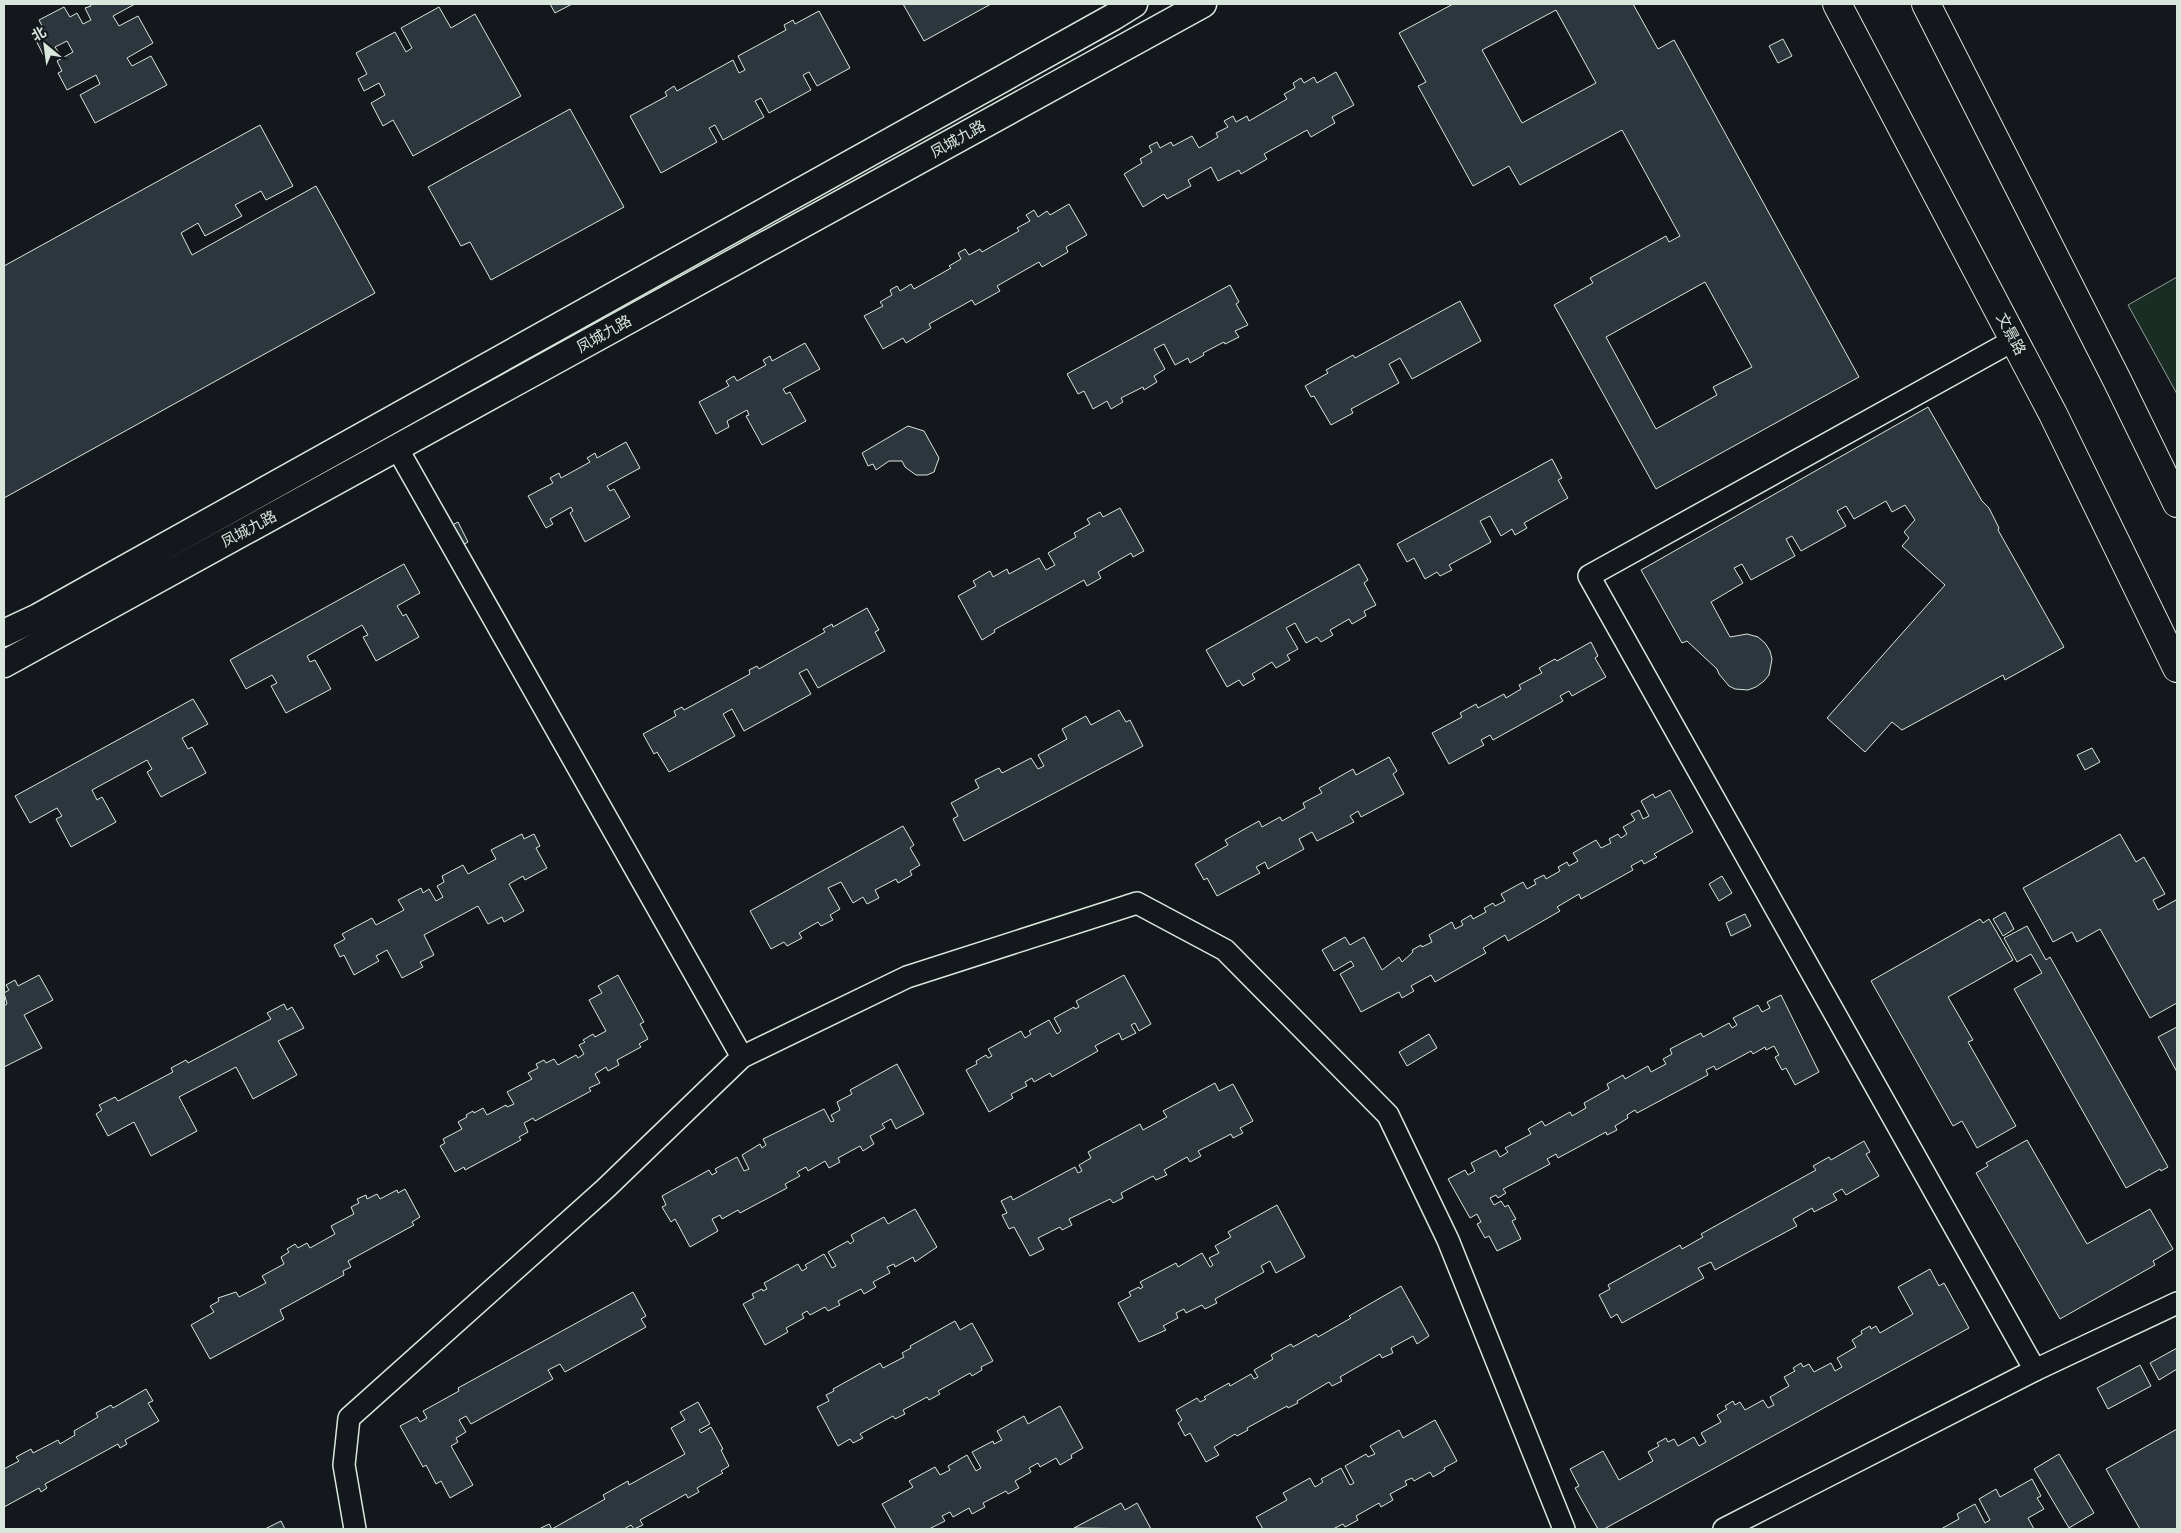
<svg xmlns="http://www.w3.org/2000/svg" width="2181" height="1533" viewBox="0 0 2181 1533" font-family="Roboto,'Noto Sans SC',sans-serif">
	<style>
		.green { fill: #1a2d24; stroke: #939e99 }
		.building { fill: #2c363c; stroke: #d8e6dc; fill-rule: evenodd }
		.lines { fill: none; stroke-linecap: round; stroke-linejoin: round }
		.minor-casing { stroke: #d8e6dc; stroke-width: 24 }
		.tertiary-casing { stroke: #d8e6dc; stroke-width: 29 }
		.secondary-casing { stroke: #d8e6dc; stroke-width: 30 }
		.minor { stroke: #14181c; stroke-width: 21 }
		.tertiary { stroke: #14181c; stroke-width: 26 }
		.secondary { stroke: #14181c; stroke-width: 28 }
		.labels { text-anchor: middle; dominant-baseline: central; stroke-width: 4; stroke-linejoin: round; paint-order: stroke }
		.street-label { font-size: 15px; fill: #d8e6dc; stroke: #14181c }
	</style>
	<rect width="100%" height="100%" fill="#14181c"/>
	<path class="green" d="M2177 277V394L2128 305Z"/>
	<g class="building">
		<path d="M90 4H135L113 16 119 26 138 16 153 43 127 58 132 66 151 56 167 85 95 123 80 95 100 84 96 75 67 90 58 73 62 71 57 61 73 52 67 41 55 47 59 53 46 60 33 35 44 30 39 20 64 7 70 17 77 13 83 24 91 20 85 8 91 6Z"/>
		<path d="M550 4H572L555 13Z"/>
		<path d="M903 4H991L924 41Z"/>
		<path d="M1453 4H1633L1658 49 1674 40 1859 377 1656 489 1554 305 1593 283 1590 278 1666 236 1669 242 1680 236 1622 130 1520 185 1509 166 1473 186 1418 86 1426 82 1399 33ZM1556 10 1596 83 1522 123 1482 50ZM1705 282 1752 367 1713 387 1717 395 1656 429 1606 337Z"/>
		<path d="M439 7 451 28 475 14 521 96 413 156 393 120 383 126 371 103 385 95 379 83 364 91 358 79 367 74 356 53 395 32 406 52 412 48 401 28Z"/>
		<path d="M819 11 850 68 817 86 809 72 803 75 811 90 769 113 761 98 755 101 764 117 723 140 715 125 709 128 717 142 661 173 630 116 667 96 665 92 674 86 677 91 733 60 739 73 745 70 738 56 786 30 784 25 793 20 795 24Z"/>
		<path d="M1783 39 1792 56 1778 63 1769 46Z"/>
		<path d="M1336 72 1354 105 1332 117 1335 123 1311 137 1307 130 1264 154 1267 159 1241 174 1239 170 1218 181 1211 167 1188 180 1191 186 1167 199 1164 194 1143 207 1124 174 1142 163 1140 159 1152 152 1149 146 1157 142 1160 148 1171 142 1173 146 1192 136 1199 148 1218 137 1216 133 1228 127 1224 121 1233 116 1236 122 1247 116 1249 121 1287 99 1284 94 1295 88 1293 83 1301 78 1304 83 1314 77 1317 83Z"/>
		<path d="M570 109 624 207 491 280 470 242 461 246 428 187Z"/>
		<path d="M260 125 293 186 266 200 261 191 235 205 242 216 205 236 198 223 181 233 192 255 316 186 375 293 4 498V266Z"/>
		<path d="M1069 204 1087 235 1066 247 1068 252 1042 267 1039 262 997 286 1000 291 975 305 972 300 929 324 931 328 906 343 903 338 883 349 864 316 883 306 880 302 892 295 890 290 897 286 900 291 911 284 914 289 951 268 949 266 961 259 958 253 965 249 969 255 980 249 982 252 1019 231 1017 228 1030 221 1026 215 1034 210 1038 217 1047 211 1050 215Z"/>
		<path d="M1230 285 1239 302 1236 304 1248 325 1235 331 1239 337 1225 344 1224 342 1203 353 1204 355 1190 363 1188 358 1175 365 1164 344 1154 349 1165 369 1154 376 1157 382 1144 390 1143 387 1121 398 1123 402 1111 409 1107 401 1093 409 1084 391 1078 394 1067 374Z"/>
		<path d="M1460 301 1481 341 1412 379 1400 358 1389 364 1399 383 1351 409 1353 413 1331 425 1314 396 1311 397 1305 386 1328 373 1326 370 1353 355 1355 358Z"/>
		<path d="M805 343 820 369 783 389 786 394 790 392 806 421 762 445 746 416 749 415 747 410 727 421 729 427 716 434 699 402 729 386 726 381 734 376 737 381 766 365 763 360 770 356 772 361Z"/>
		<path d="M1928 407 1982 501 1989 508 1999 528 1998 530 2064 647 2005 680 2003 675 1902 730 1892 722 1865 752 1827 718 1945 585 1902 546 1909 538 1904 532 1915 520 1905 505 1892 512 1886 501 1854 519 1846 506 1837 511 1846 526 1801 551 1792 536 1786 539 1795 556 1751 580 1742 564 1734 568 1743 583 1711 602 1730 637 1747 634 1758 637 1765 643 1770 651 1772 659 1769 675 1764 681 1756 687 1748 690 1735 689 1729 686 1719 674 1717 669 1687 641 1682 643 1641 570Z"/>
		<path d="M908 426 924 431 939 458 934 472 927 475H916L905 467 902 461H889L876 470 873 464 868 466 862 453Z"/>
		<path d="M626 442 640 468 607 486 610 491 614 489 630 517 585 542 570 513 573 511 571 507 550 519 553 524 546 528 528 496 553 483 550 478 559 473 561 478 590 462 587 458 595 453 597 458Z"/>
		<path d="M1552 459 1562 478 1558 480 1568 498 1524 523 1527 528 1515 535 1512 529 1501 536 1490 516 1480 521 1491 542 1449 565 1452 570 1440 576 1437 572 1425 579 1414 558 1407 562 1397 544Z"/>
		<path d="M1120 508 1144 551 1133 557 1131 553 1098 572 1101 578 1087 586 1084 580 994 630 995 632 982 640 958 596 976 586 973 581 990 571 993 577 1007 569 1009 574 1039 558 1046 570 1055 565 1048 553 1076 537 1074 533 1090 524 1087 519 1100 512 1103 517Z"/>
		<path d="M458 522 468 542 452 551 441 531Z"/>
		<path d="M404 564 420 593 397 606 403 616 406 614 419 637 376 661 363 637 368 635 362 625 307 656 310 662 315 660 331 689 286 713 271 686 277 683 272 675 246 689 230 660Z"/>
		<path d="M1359 564 1368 580 1364 583 1376 605 1364 611 1366 616 1352 624 1349 619 1330 630 1333 635 1321 642 1317 637 1306 643 1295 623 1286 628 1298 649 1287 655 1290 660 1276 668 1272 662 1252 674 1255 679 1243 686 1239 680 1227 687 1206 650Z"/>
		<path d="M867 608 879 630 875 632 885 651 818 688 807 669 799 673 811 694 744 731 732 709 723 714 735 736 669 772 657 752 654 754 643 734 676 716 674 711 682 707 684 710 750 674 749 670 757 666 759 669 825 632 823 629 832 624 833 627Z"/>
		<path d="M1591 642 1598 656 1595 658 1606 677 1572 696 1569 691 1560 696 1563 701 1493 740 1490 735 1481 740 1484 745 1449 764 1432 733 1462 717 1460 713 1476 704 1478 708 1504 694 1506 698 1521 689 1519 685 1542 673 1539 668 1555 659 1557 661Z"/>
		<path d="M193 699 208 724 182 738 188 749 192 747 206 773 161 797 147 772 152 769 147 760 92 790 97 800 102 797 116 822 71 847 56 819 62 816 57 808 30 823 15 796Z"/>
		<path d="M1119 710 1126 722 1130 720 1143 746 964 841 953 819 958 816 951 803 979 788 975 780 999 768 1002 773 1031 758 1038 769 1044 766 1038 755 1067 739 1062 729 1086 716 1091 725Z"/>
		<path d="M2092 748 2100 762 2085 770 2077 755Z"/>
		<path d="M1389 757 1397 771 1393 774 1404 794 1361 817 1358 811 1350 816 1354 822 1317 841 1312 832 1299 839 1304 849 1268 869 1265 862 1256 867 1260 873 1217 896 1207 878 1204 880 1195 864 1228 845 1225 840 1259 821 1262 827 1280 817 1282 821 1305 808 1303 803 1322 793 1319 788 1353 769 1356 775Z"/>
		<path d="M1670 790 1693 832 1654 854 1657 857 1644 864 1642 860 1631 866 1633 870 1581 899 1579 894 1557 907 1560 911 1508 941 1505 935 1483 948 1486 953 1435 982 1431 975 1411 986 1414 991 1402 998 1399 992 1361 1012 1340 974 1354 966 1351 961 1334 971 1322 950 1345 937 1350 945 1364 937 1382 970 1399 957 1402 962 1413 952 1412 950 1421 945 1422 947 1432 942 1429 935 1452 922 1455 929 1463 925 1461 921 1471 915 1473 919 1486 912 1484 908 1493 903 1495 906 1505 901 1501 894 1523 882 1527 889 1536 884 1534 880 1544 875 1546 879 1560 871 1558 867 1567 862 1569 866 1578 861 1573 853 1596 840 1601 848 1611 843 1609 839 1618 834 1621 838 1627 834 1623 827 1635 820 1631 814 1639 810 1643 819 1649 816 1641 801 1653 794 1655 798Z"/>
		<path d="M903 826 914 845 910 848 920 865 910 871 912 875 898 883 896 879 875 890 879 898 867 904 863 897 853 903 841 882 828 888 840 909 830 915 833 920 821 926 818 922 799 933 802 938 787 946 784 942 771 949 750 911Z"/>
		<path d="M522 834 524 839 534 834 540 846 536 848 547 868 525 880 523 876 509 884 524 911 504 922 502 917 488 924 478 906 424 935 434 955 420 962 423 967 402 978 387 950 376 956 379 961 354 975 344 955 340 957 334 945 345 939 342 934 372 918 376 925 404 910 398 900 421 888 423 893 429 889 436 901 443 897 437 886 444 882 442 876 463 865 468 874 496 859 491 850Z"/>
		<path d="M2120 834 2136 862 2144 857 2165 894 2153 900 2158 910 2176 900 2177 903V1003L2150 1018 2100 929 2077 942 2072 932 2053 942 2023 888Z"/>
		<path d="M1722 876 1732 893 1719 901 1709 884Z"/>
		<path d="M2005 912 2014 929 2003 936 1993 919Z"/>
		<path d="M1745 914 1751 926 1731 936 1726 923Z"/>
		<path d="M1980 919 1983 923 1989 919 2013 960 1948 997 1973 1040 1968 1042 2016 1126 1977 1148 1962 1121 1953 1126 1871 981Z"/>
		<path d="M2027 926 2046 960 2050 957 2168 1167 2161 1171 2160 1169 2126 1188 2014 989 2042 973 2031 954 2017 962 2004 938Z"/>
		<path d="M39 975 53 1000 24 1015 42 1048 4 1067V1006L7 1004 4 993 9 990 6 985 15 980 18 986Z"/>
		<path d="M618 975 644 1022 640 1024 648 1039 639 1044 641 1047 617 1060 619 1065 608 1071 606 1067 595 1074 600 1083 589 1088 591 1091 535 1121 533 1118 524 1123 528 1132 519 1137 521 1140 465 1170 464 1167 455 1172 440 1146 445 1143 443 1139 462 1129 458 1122 467 1117 466 1115 473 1111 474 1113 483 1108 487 1115 506 1105 507 1107 514 1104 507 1092 532 1079 528 1073 538 1068 536 1064 544 1060 546 1063 554 1059 558 1065 576 1055 578 1058 584 1054 579 1045 585 1042 583 1040 593 1034 595 1037 606 1031 589 1000 602 993 598 986Z"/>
		<path d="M1124 975 1151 1024 1139 1031 1135 1023 1131 1025 1136 1033 1122 1040 1119 1033 1095 1046 1098 1051 1052 1077 1050 1073 1034 1082 1032 1078 1025 1082 1027 1086 1011 1094 1013 1098 989 1112 966 1070 977 1064 976 1061 986 1055 988 1058 992 1056 988 1049 1021 1031 1025 1038 1031 1034 1029 1031 1049 1020 1057 1034 1061 1031 1054 1018 1074 1007 1075 1009 1079 1007 1076 1001Z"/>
		<path d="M1781 995 1819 1072 1795 1085 1786 1068 1782 1070 1775 1057 1779 1055 1774 1046 1766 1050 1765 1047 1753 1054 1751 1051 1716 1070 1714 1066 1706 1070 1708 1075 1637 1113 1635 1110 1627 1115 1628 1118 1615 1126 1617 1130 1607 1135 1606 1132 1558 1158 1556 1154 1547 1159 1550 1164 1503 1189 1506 1193 1498 1198 1496 1195 1490 1198 1494 1205 1501 1201 1505 1207 1508 1205 1516 1219 1512 1221 1521 1239 1497 1251 1489 1236 1485 1238 1477 1224 1481 1222 1477 1214 1470 1218 1448 1179 1465 1170 1468 1175 1475 1171 1471 1163 1496 1150 1500 1157 1508 1152 1505 1148 1531 1134 1528 1129 1542 1121 1545 1126 1570 1112 1572 1116 1586 1108 1584 1103 1609 1089 1607 1084 1623 1075 1625 1079 1648 1066 1651 1072 1666 1064 1663 1059 1672 1054 1670 1049 1701 1033 1703 1037 1729 1023 1732 1028 1737 1025 1733 1018 1758 1005 1762 1012 1770 1008 1767 1002Z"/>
		<path d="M284 1004 287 1010 292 1007 304 1028 278 1041 297 1075 253 1099 236 1067 179 1097 197 1131 151 1156 134 1122 108 1136 96 1114 102 1110 99 1105 115 1097 118 1101 173 1072 171 1068 186 1060 188 1063 271 1019 267 1013Z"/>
		<path d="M2177 1027V1072L2158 1037Z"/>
		<path d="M1429 1034 1437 1048 1407 1066 1399 1052Z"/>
		<path d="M897 1064 924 1114 896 1129 891 1119 882 1124 885 1128 870 1136 874 1144 863 1151 860 1146 838 1158 840 1162 829 1168 825 1161 808 1171 806 1167 797 1172 800 1176 785 1184 787 1188 740 1213 738 1210 722 1219 720 1215 712 1219 718 1231 690 1247 675 1219 671 1222 662 1207 666 1205 662 1196 709 1170 712 1175 717 1172 715 1169 737 1157 744 1171 749 1169 742 1155 760 1144 762 1148 766 1145 763 1139 824 1109 831 1122 834 1121 831 1115 840 1110 837 1102 852 1094 850 1090Z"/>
		<path d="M1215 1083 1219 1091 1233 1084 1253 1121 1240 1128 1243 1133 1233 1138 1231 1134 1198 1151 1201 1156 1190 1162 1187 1157 1164 1170 1167 1175 1156 1180 1153 1176 1121 1193 1123 1198 1113 1203 1110 1199 1069 1219 1072 1225 1062 1230 1060 1227 1038 1238 1044 1249 1030 1256 1014 1227 1009 1229 1002 1215 1007 1213 1001 1201 1011 1196 1013 1200 1075 1167 1078 1173 1082 1171 1079 1165 1091 1158 1088 1152 1140 1124 1143 1130 1167 1117 1163 1111Z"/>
		<path d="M2027 1140 2087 1244 2150 1209 2173 1249 2153 1261 2155 1265 2060 1319 1976 1173 1988 1166 1986 1163Z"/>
		<path d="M1864 1141 1870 1152 1866 1154 1879 1176 1846 1195 1842 1189 1833 1194 1837 1200 1814 1212 1812 1208 1793 1219 1797 1226 1715 1270 1711 1262 1698 1268 1704 1278 1622 1323 1617 1314 1611 1318 1599 1295 1610 1289 1608 1285 1680 1245 1682 1249 1703 1237 1701 1234 1816 1170 1813 1166 1829 1157 1831 1160Z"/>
		<path d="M405 1189 420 1217 412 1222 414 1225 348 1261 351 1267 343 1271 344 1275 280 1310 284 1319 210 1359 191 1325 214 1312 210 1306 219 1301 218 1298 236 1292 239 1297 266 1283 262 1276 284 1264 281 1257 289 1252 287 1249 295 1244 298 1248 307 1243 310 1248 335 1234 331 1226 354 1214 351 1207 359 1203 357 1199 366 1195 367 1199 377 1194 380 1199 397 1190 398 1193Z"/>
		<path d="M1277 1205 1305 1257 1276 1273 1270 1261 1261 1266 1264 1272 1215 1299 1217 1303 1205 1309 1202 1305 1186 1313 1184 1309 1176 1313 1178 1318 1163 1326 1166 1330 1139 1342 1118 1303 1131 1296 1129 1292 1139 1287 1140 1289 1143 1287 1140 1282 1176 1263 1178 1267 1202 1253 1210 1267 1213 1265 1209 1258 1219 1253 1215 1246 1231 1237 1228 1232Z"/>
		<path d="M915 1209 937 1247 915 1262 913 1257 895 1267 894 1264 887 1267 890 1273 873 1282 876 1287 864 1294 861 1289 838 1301 840 1305 828 1311 825 1307 810 1315 807 1311 802 1314 804 1318 786 1328 788 1332 765 1345 743 1304 754 1298 752 1294 762 1289 763 1291 767 1289 764 1283 798 1264 802 1271 807 1268 805 1265 824 1254 832 1268 836 1266 828 1252 848 1241 850 1244 854 1241 851 1235 884 1217 888 1224Z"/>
		<path d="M1930 1269 1939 1286 1944 1283 1969 1328 1604 1529H1598L1575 1488 1579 1486 1570 1469 1603 1451 1619 1480 1653 1461 1648 1452 1659 1446 1657 1443 1666 1438 1668 1442 1674 1439 1678 1446 1694 1437 1699 1446 1706 1442 1701 1433 1721 1422 1717 1415 1727 1409 1725 1406 1733 1401 1735 1405 1740 1402 1745 1410 1763 1400 1768 1408 1774 1405 1770 1397 1789 1386 1784 1377 1795 1371 1793 1368 1801 1363 1803 1367 1809 1364 1814 1372 1831 1363 1835 1371 1842 1367 1837 1358 1856 1347 1852 1340 1862 1334 1861 1331 1870 1326 1871 1329 1876 1326 1880 1333 1913 1314 1898 1287Z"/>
		<path d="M1401 1286 1429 1336 1417 1344 1413 1336 1391 1348 1393 1353 1382 1358 1380 1354 1340 1377 1342 1381 1332 1386 1329 1382 1297 1401 1298 1403 1288 1408 1287 1406 1247 1428 1248 1430 1237 1436 1235 1434 1214 1447 1219 1455 1206 1462 1190 1433 1185 1436 1178 1423 1182 1420 1176 1410 1197 1398 1200 1402 1206 1399 1204 1397 1229 1383 1230 1386 1251 1374 1254 1379 1258 1377 1254 1370 1273 1359 1271 1355 1291 1344 1293 1347 1316 1334 1318 1337 1351 1318 1349 1316Z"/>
		<path d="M633 1292 646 1316 641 1319 646 1327 565 1372 560 1364 548 1370 553 1379 471 1424 466 1416 459 1420 466 1432 456 1438 458 1442 451 1446 473 1485 450 1498 441 1481 436 1484 426 1465 423 1467 400 1426 417 1417 420 1422 427 1418 423 1411 459 1391 458 1388Z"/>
		<path d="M955 1321 960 1330 972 1323 993 1361 981 1367 982 1370 972 1376 970 1373 938 1391 940 1394 929 1400 927 1397 903 1410 905 1414 895 1419 893 1416 860 1434 863 1438 853 1443 850 1439 838 1446 817 1407 829 1401 826 1395 834 1391 833 1389 880 1363 883 1368 904 1357 902 1353 911 1348 910 1346Z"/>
		<path d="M2177 1348V1369L2159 1380 2150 1363Z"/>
		<path d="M2140 1365 2151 1386 2108 1409 2097 1388Z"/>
		<path d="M146 1389 153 1401 148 1403 159 1421 125 1440 127 1444 120 1448 118 1444 45 1484 47 1488 41 1492 39 1488 4 1507V1469L19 1461 16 1457 31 1449 33 1453 58 1440 60 1444 75 1435 74 1431 98 1417 96 1413 111 1405 113 1408Z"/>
		<path d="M698 1402 710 1424 699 1430 701 1433 711 1427 723 1449 721 1450 729 1466 721 1471 723 1473 697 1488 699 1492 688 1498 686 1494 640 1520 643 1525 634 1529 631 1525 624 1529H539L549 1524 552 1529 605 1499 603 1495 628 1481 629 1485 685 1454 671 1428 685 1420 680 1412Z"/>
		<path d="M1060 1406 1083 1448 1071 1455 1072 1458 1060 1465 1056 1458 1040 1467 1038 1463 1029 1468 1031 1472 1015 1481 1019 1488 1008 1494 1006 1491 983 1503 985 1507 972 1514 969 1508 953 1517 950 1512 942 1516 945 1521 929 1529H896L882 1504 913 1487 909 1481 935 1467 940 1475 950 1470 948 1466 967 1455 976 1471 981 1468 972 1452 993 1441 994 1444 1002 1440 997 1431 1024 1416 1028 1424Z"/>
		<path d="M1435 1420 1457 1461 1444 1468 1445 1470 1433 1477 1430 1472 1414 1481 1412 1478 1405 1481 1407 1485 1390 1494 1393 1500 1381 1507 1379 1503 1356 1516 1358 1520 1345 1527 1343 1524 1333 1529H1263L1256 1517 1287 1500 1283 1493 1310 1478 1315 1487 1323 1482 1321 1479 1341 1468 1350 1485 1354 1483 1345 1466 1366 1454 1368 1457 1375 1454 1370 1446 1399 1430 1403 1438Z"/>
		<path d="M2177 1429V1529H2140L2106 1469Z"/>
		<path d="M2059 1454 2094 1513 2069 1528 2034 1469Z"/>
		<path d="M2032 1479 2041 1496 2037 1498 2044 1509 2028 1518 2034 1529H1941L1959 1519 1957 1514 1975 1504 1985 1523 1990 1520 1979 1499 1996 1489 2000 1497Z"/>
		<path d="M1121 1503 1125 1510 1137 1503 1151 1529 1074 1528Z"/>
		<path d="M281 1521 285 1529H265Z"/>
	</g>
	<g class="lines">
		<g class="minor-casing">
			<g id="minor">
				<path d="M2014 340 1589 576 2035 1370 2177 1303"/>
				<path d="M397 448 742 1057"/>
				<path d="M355 1529 344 1465 349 1418 605 1189 742 1057 907 977 1137 903 1225 950 1388 1115 1448 1240 1564 1529"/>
				<path d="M1724 1529 2035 1370"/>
			</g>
		</g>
		<g class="tertiary-casing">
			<g id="tertiary">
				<path d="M4 633 38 617 1113 17 1134 4"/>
				<path d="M4 664 1203 4"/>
			</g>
		</g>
		<g class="secondary-casing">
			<g id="secondary">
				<path d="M1837 4 2053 414 2177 668"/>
				<path d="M1926 4 2117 380 2177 503"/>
			</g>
		</g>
		<use href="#minor" class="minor"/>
		<use href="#tertiary" class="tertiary"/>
		<use href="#secondary" class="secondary"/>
	</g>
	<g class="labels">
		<g class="street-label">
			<text transform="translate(958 139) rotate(-29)">凤城九路</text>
			<text transform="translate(604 334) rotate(-29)">凤城九路</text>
			<text transform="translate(2011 334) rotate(62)">文景路</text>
			<text transform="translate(249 529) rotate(-28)">凤城九路</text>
		</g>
	</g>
	<rect width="2181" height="1533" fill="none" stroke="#d8e6dc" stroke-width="10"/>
	<g transform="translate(45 45) rotate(331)" stroke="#14181c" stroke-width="4" paint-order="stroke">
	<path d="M0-4L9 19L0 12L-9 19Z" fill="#d8e6dc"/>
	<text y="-8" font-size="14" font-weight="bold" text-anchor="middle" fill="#d8e6dc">北</text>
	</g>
</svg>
